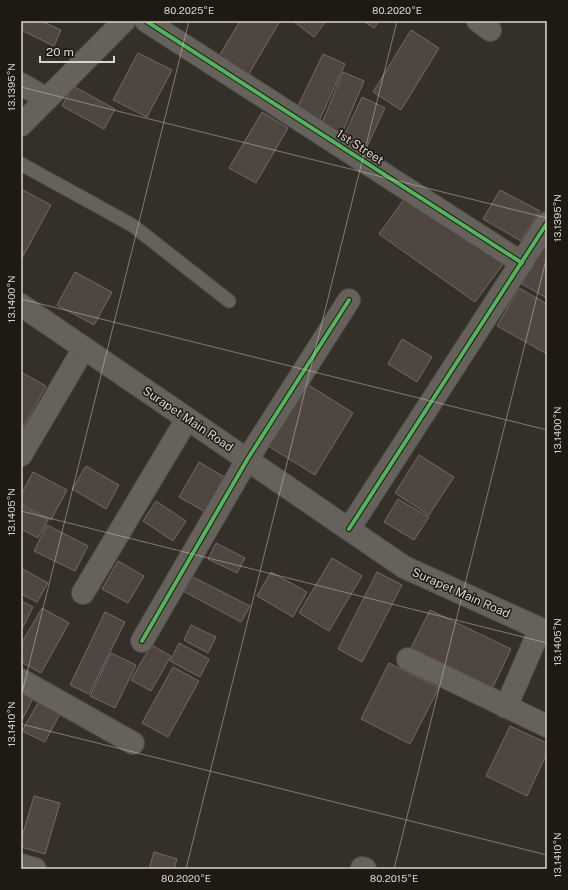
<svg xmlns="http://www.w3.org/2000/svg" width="568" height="890" viewBox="0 0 568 890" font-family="'Public Sans',sans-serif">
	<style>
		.building { fill: #4f4541; stroke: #706a66 }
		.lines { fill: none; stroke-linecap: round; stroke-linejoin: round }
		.service-casing { stroke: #514d46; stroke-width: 15 }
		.minor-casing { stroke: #514d46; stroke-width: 24 }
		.tertiary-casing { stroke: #514d46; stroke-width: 24 }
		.secondary-casing { stroke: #514d46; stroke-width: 24 }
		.service { stroke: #65615b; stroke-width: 13 }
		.minor { stroke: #65615b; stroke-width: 22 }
		.tertiary { stroke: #65615b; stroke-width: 22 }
		.secondary { stroke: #65615b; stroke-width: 22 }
		.cycleway-casing { stroke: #1e1a13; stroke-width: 6 }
		.cycleway { stroke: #56b35d; stroke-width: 4 }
		.ticks { fill: none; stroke: #dbd6cc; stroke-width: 1; stroke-opacity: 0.45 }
		.labels { text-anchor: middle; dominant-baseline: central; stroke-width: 3; stroke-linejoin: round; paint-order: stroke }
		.street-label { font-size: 12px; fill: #dbd6cc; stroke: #1e1a13 }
		.neatline { fill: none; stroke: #dbd6cc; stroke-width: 1.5 }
		.ticks-label { font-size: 10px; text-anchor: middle; fill: #dbd6cc }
	</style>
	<rect width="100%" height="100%" fill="#343028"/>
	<g class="building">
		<path d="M23 21H41L61 30 54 46 21 30Z"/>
		<path d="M240 21H280L246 79 216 61Z"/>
		<path d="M293 21H326L314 37Z"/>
		<path d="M363 21H379L374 28Z"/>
		<path d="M411 30 439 48 401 110 373 92Z"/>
		<path d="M138 53 172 70 147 117 113 100Z"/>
		<path d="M323 54 345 64 320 119 297 108Z"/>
		<path d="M343 72 364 81 341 136 320 128Z"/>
		<path d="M73 86 115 109 104 129 62 106Z"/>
		<path d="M362 97 385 108 365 151 342 140Z"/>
		<path d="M262 112 288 128 256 183 229 168Z"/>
		<path d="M21 189 51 205 21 260Z"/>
		<path d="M500 190 540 211 521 241 483 219Z"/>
		<path d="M407 195 503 264 475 302 379 234Z"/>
		<path d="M545 243 547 244V298L522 284Z"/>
		<path d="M75 272 112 292 94 325 57 305Z"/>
		<path d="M519 288 547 304V354L497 326Z"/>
		<path d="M402 339 432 357 417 382 388 364Z"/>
		<path d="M21 372 46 386 21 431Z"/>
		<path d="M307 384 353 413 315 475 268 446Z"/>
		<path d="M419 455 454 477 429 515 395 493Z"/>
		<path d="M199 462 228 479 209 514 179 497Z"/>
		<path d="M86 466 119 485 106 509 72 489Z"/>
		<path d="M33 472 67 490 51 520 21 504V495Z"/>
		<path d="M398 499 429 517 414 540 384 522Z"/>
		<path d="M156 501 186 521 173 541 143 521Z"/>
		<path d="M21 506 48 520 38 538 21 529Z"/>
		<path d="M47 525 88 546 75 571 34 551Z"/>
		<path d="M216 543 245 558 237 573 208 559Z"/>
		<path d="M332 558 362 576 329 631 299 613Z"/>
		<path d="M118 561 144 576 128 603 102 589Z"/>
		<path d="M21 568 48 583 37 602 21 594Z"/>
		<path d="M271 572 307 592 293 617 257 596Z"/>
		<path d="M377 572 402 585 362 662 338 649Z"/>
		<path d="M191 576 250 606 241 622 183 591Z"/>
		<path d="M21 601 33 607 21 631Z"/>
		<path d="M42 608 69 623 41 673 21 662V644Z"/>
		<path d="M430 610 511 649 492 689 410 650Z"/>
		<path d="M105 612 125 622 89 694 70 685Z"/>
		<path d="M191 625 216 637 208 653 184 640Z"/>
		<path d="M179 643 209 659 200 677 170 661Z"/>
		<path d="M151 645 171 656 151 691 131 680Z"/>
		<path d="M111 653 136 665 115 708 90 696Z"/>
		<path d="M389 663 439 688 410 744 361 719Z"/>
		<path d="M173 667 199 681 168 737 142 723Z"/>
		<path d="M21 689 34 696 21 722Z"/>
		<path d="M39 701 61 712 45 742 22 731Z"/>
		<path d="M510 726 547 743V753L527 796 486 776Z"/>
		<path d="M34 796 60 803 45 854 21 847V840Z"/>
		<path d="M154 852 177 859 174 869H149Z"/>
	</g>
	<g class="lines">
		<g class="service-casing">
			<path id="service" d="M21 164 132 225 229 301"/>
		</g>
		<g class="minor-casing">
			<g id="minor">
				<path d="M146 21 522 263"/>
				<path d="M478 21 490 30"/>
				<path d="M21 84 47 99"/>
				<path d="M21 455 84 348"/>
				<path d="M349 529 547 223"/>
				<path d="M83 593 187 419"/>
				<path d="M142 641 247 460 349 300"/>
				<path d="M408 659 547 726"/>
				<path d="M21 680 133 743"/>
				<path d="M506 707 540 629"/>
				<path d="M21 865 35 869"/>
				<path d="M362 868 365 869"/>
			</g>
		</g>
		<g class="tertiary-casing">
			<path id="tertiary" d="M21 125 124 21"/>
		</g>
		<g class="secondary-casing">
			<path id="secondary" d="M21 305 404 567 547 632"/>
		</g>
		<use href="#service" class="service"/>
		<use href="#minor" class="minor"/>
		<use href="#tertiary" class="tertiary"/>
		<use href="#secondary" class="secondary"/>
		<g class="cycleway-casing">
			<g id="cycleway">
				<path d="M146 21 522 263"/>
				<path d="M349 529 547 223"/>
				<path d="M142 641 247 460 349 300"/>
			</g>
		</g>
		<use href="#cycleway" class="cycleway"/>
	</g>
	<path class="ticks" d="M21 87 547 218M21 299 547 430M21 511 547 643M21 697 189 21M21 724 547 855M186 869 397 21M394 869 547 256"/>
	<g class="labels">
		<g class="street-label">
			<text transform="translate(360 147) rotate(33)">1st Street</text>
			<text transform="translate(188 419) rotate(34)">Surapet Main Road</text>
			<text transform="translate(461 593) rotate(24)">Surapet Main Road</text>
		</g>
	</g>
	<rect width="568" height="890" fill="none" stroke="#1e1a13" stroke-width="44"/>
	<path d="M40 56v6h74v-6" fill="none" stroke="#dbd6cc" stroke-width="2"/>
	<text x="46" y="56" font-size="12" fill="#dbd6cc" stroke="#1e1a13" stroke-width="3" paint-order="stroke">20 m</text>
	<rect x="22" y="22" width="524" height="846" class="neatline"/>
	<g class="ticks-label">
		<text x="189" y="14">80.2025°E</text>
		<text x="397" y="14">80.2020°E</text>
		<text transform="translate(11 87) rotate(-90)" y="4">13.1395°N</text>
		<text transform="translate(557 218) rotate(-90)" y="4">13.1395°N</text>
		<text transform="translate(11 299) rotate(-90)" y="4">13.1400°N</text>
		<text transform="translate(557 430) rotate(-90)" y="4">13.1400°N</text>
		<text transform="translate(11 512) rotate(-90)" y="4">13.1405°N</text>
		<text transform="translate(557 642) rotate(-90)" y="4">13.1405°N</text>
		<text transform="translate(11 724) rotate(-90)" y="4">13.1410°N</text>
		<text transform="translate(557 855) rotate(-90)" y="4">13.1410°N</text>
		<text x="186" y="882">80.2020°E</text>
		<text x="394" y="882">80.2015°E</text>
	</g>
</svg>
